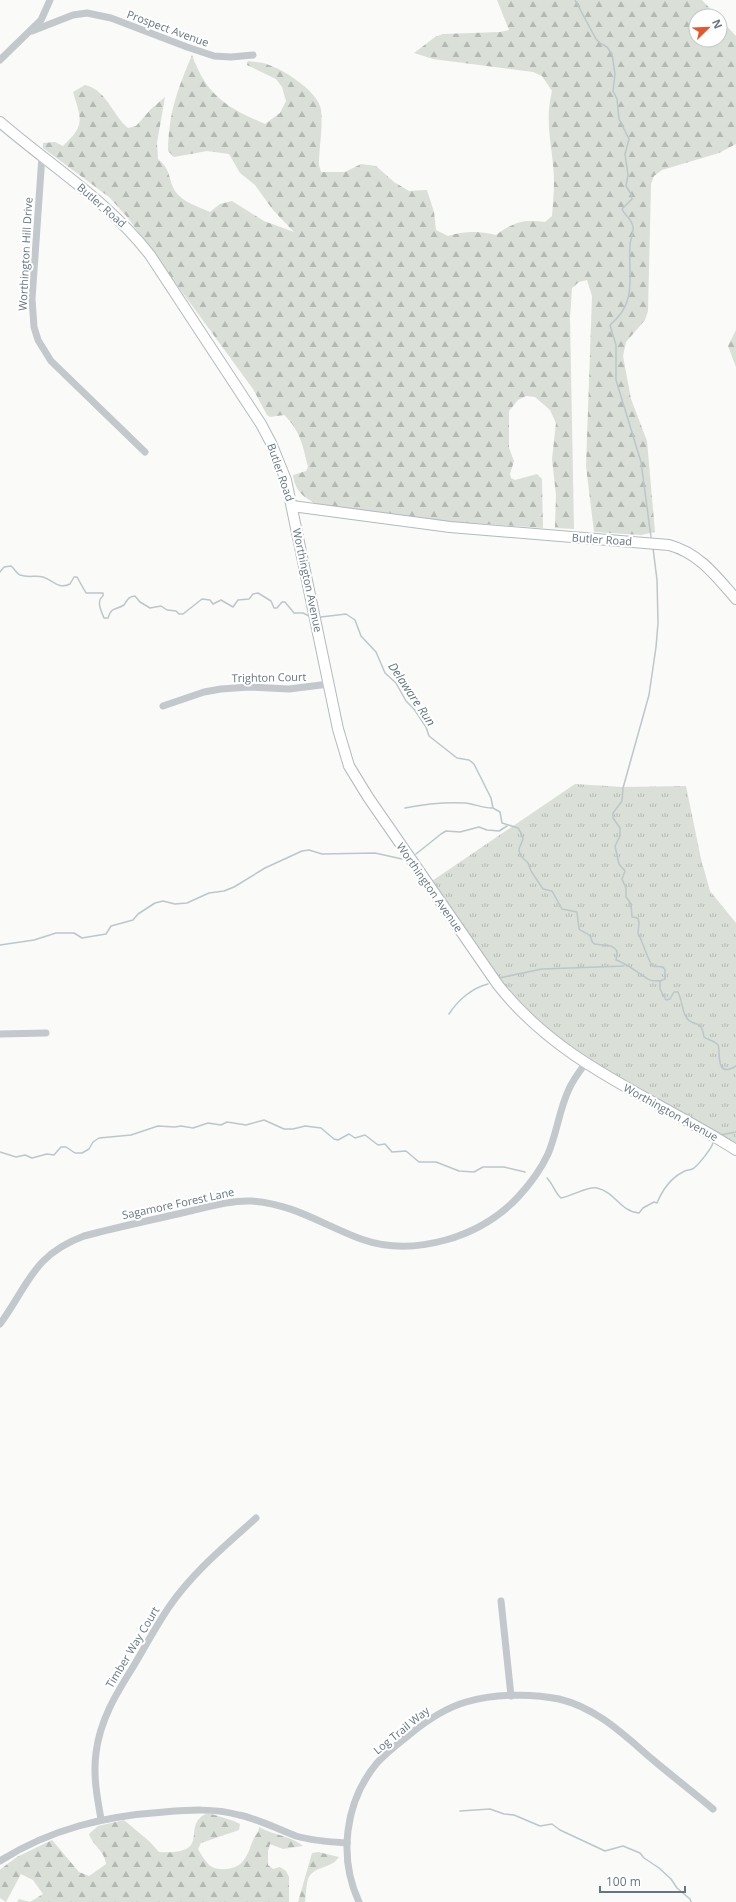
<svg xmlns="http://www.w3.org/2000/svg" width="736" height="1902" viewBox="0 0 736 1902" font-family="'Open Sans',sans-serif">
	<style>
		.forest { fill: url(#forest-firs) }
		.park { fill: url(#park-tufts) }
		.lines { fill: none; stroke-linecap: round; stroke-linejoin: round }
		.stream { stroke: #bbc7cb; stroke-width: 1.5 }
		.secondary-casing { stroke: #b3babf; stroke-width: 12 }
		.minor { stroke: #c3c8cc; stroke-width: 7 }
		.secondary { stroke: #fff; stroke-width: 10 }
		.labels { text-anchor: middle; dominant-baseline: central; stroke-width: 4; stroke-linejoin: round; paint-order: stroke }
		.street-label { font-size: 11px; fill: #657683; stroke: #fff }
		.water-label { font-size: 12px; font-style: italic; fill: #60757c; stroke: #fff }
	</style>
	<defs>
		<pattern id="forest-firs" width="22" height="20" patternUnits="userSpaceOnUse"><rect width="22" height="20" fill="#dadfd7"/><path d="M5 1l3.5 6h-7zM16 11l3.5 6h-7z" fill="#b4b9b4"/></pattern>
		<pattern id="park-tufts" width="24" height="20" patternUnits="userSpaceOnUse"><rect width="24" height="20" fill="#dadfd7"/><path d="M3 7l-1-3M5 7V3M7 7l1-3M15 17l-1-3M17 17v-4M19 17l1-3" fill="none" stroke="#b4b9b4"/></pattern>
	</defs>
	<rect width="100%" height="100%" fill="#fafaf8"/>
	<g class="forest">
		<path d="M497 0H702L717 16H696V40H720V19L736 36V144L719 153 662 170 654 176 651 184 648 311 645 320 626 342 623 356 631 399 647 441 655 532 641 535 594 532 586 466 592 296 587 280 579 282 572 288 570 318 574 529 555 528 556 495 552 459 556 423 550 410 535 397 526 396 518 400 509 411V448L514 461 510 474 511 478 515 480 537 474 542 479 543 528 441 521 322 506C307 500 295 493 293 475L306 471 308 467C303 446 300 430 284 415L270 417 267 415 253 389 128 218 109 197 43 148V143L55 142 63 146C86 125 81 119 73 92L85 85C107 90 113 116 128 128L136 126 151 109 165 97 157 143 158 159C171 169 168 179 175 191 182 202 199 207 210 212L220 204 232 201 264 221 294 232 273 210 255 185 240 173 229 154 207 151 174 157 168 151C169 111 177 91 192 55 207 96 226 107 265 124L280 113 286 101 282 87 276 79 247 65 248 61C253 62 258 62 263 63 280 67 319 91 321 110 323 125 319 149 319 165L321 172H345L361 164 376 166 394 182 409 191 427 190 434 212 436 230 448 236C464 231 479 231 496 235 514 222 523 219 545 222L552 216C553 204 554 191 554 179 553 147 544 123 552 91L542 76 533 72 433 59 414 53 435 37 443 34 500 32 509 30Z"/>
		<path d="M736 330V367L728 346Z"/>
		<path d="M208 1813 234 1821 240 1824 239 1830 201 1843 198 1849C201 1854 204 1860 209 1865 217 1872 237 1870 243 1861 249 1854 250 1846 254 1838 256 1834 259 1833 259 1827 273 1835 292 1836 303 1846L283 1849 270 1844 268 1851V1865L273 1869 280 1867 286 1871 289 1877V1902H17L19 1899 30 1902 43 1894 33 1880 21 1874 6 1902 0 1898V1870L2 1868 17 1857 52 1840 79 1872 89 1876 106 1864C105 1851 93 1846 89 1834L98 1826 124 1820 150 1842 159 1852C216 1855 178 1825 208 1813Z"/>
		<path d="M318 1852 339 1857C330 1870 314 1865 308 1879 306 1886 306 1895 305 1902H298L312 1853Z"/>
	</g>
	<path class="park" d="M575 784 623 787 686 786 701 859 710 891 736 923V1147L579 1056 520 1008 429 883Z"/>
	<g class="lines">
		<g class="stream">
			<path d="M575 0 596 39 600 43 607 47 612 54 615 74 613 91 617 99 619 119 629 139 625 154 628 175 626 186 631 194 632 199 622 209C625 216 632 219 633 227 634 233 630 239 630 245 628 277 638 302 610 325L616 345V380L641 462 651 537"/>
			<path d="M653 548 657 580 658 623 656 647 649 695 623 788 622 801 613 813V818L620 828V836L615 846 619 864 625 871 622 879 626 888V897L631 904 632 917 638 918 639 923 638 933C642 940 649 964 653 966 656 967 660 966 663 967L665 970V979L660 981"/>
			<path d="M0 572 4 567 11 566C15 569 16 573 20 575 28 578 36 575 43 577 53 580 58 590 70 584L74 577H77L86 593H103V596C96 601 101 611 104 618H108C112 606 114 611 124 605 127 600 129 596 135 596L140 602 150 608 161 606 167 610 176 611 179 614H183L202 599 210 600 213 604 221 600 233 607 238 600 249 599 253 594 258 593 271 601 274 608H277L282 602H285L294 613H303L309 616"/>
			<path d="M321 617 346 614 355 620 361 636 376 652 385 673 396 683 406 701 414 709 426 727 429 736 457 758 469 760 474 764 491 798 493 808 500 812 502 823 518 828 521 833 523 839 519 849 520 855 528 863 531 871 543 889 552 891 562 909 577 912 579 929C582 932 588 933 590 936 592 939 591 943 595 944 603 946 612 943 617 951L616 960C624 962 640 974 648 979 652 982 656 980 660 981V989L666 1000 670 999 674 992H678C682 1000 682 1010 686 1017 694 1029 701 1017 704 1037 708 1040 715 1041 718 1045 721 1049 714 1080 736 1066"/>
			<path d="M405 808C425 804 445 802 465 803 474 804 483 808 492 808"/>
			<path d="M416 854 441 834 446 831 460 832 479 827 487 830 499 831 507 826"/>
			<path d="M0 945 34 940 56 933H74L82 938 106 934 111 926 133 920 138 914 155 903 163 901 175 904 187 903 209 893 224 891 234 887 265 868 302 851 309 850 322 854 375 853 402 859"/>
			<path d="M499 978 542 969 624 966"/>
			<path d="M449 1014C458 1000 472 988 488 984"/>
			<path d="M720 1135 736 1132"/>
			<path d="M0 1152 16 1157 25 1155 32 1158 47 1154 54 1155 61 1147H66L75 1153H82L89 1149 93 1142 99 1138 131 1135 158 1126 175 1127 181 1126 193 1128 208 1123 221 1125 227 1122 246 1125 264 1120 284 1129H293L305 1126 321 1128 334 1139 338 1140 349 1134 355 1138 365 1135 378 1145 385 1144 392 1152 406 1151 419 1162H436L459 1171 474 1172 483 1167H504L525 1172"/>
			<path d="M547 1178C553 1184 555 1193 561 1198 572 1196 588 1186 597 1188 615 1192 621 1212 639 1213L643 1208 654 1202 657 1203C662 1191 671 1178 683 1172 686 1169 691 1171 694 1168 700 1163 711 1149 713 1143"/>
			<path d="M460 1811 490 1809 504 1814 514 1815 540 1826 552 1824 560 1830 605 1851 623 1846 640 1853 644 1858 659 1868 671 1879 677 1888 690 1899 691 1902"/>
		</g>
		<g class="secondary-casing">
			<g id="secondary">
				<path d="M0 122C51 166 108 201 150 255L261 424 271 443 286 480 338 729 349 766 368 797 498 985C562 1066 652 1096 736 1150"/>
				<path d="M292 506 450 527 669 545C699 553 716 576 736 599"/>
			</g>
		</g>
		<g class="minor">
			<path d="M32 31 73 15 87 13 111 18 187 47 214 56 231 57 253 55"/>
			<path d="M0 60 41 20 50 0"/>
			<path d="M42 156 32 299 34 327 38 340 51 361 145 452"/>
			<path d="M163 706 204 692 221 689 249 687 289 689 329 684"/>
			<path d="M0 1034 46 1033"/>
			<path d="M0 1324C29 1284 33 1255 84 1236 118 1227 152 1220 186 1212 208 1207 230 1200 252 1201 294 1204 323 1225 361 1239 414 1258 481 1237 519 1196 530 1184 541 1169 548 1154 557 1133 559 1110 569 1089 573 1080 579 1072 585 1064"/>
			<path d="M501 1601 511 1696"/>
			<path d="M101 1819C97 1797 93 1775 96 1753 100 1720 116 1694 133 1667 145 1647 156 1626 169 1607 193 1572 226 1545 256 1518"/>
			<path d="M0 1861C50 1829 105 1816 164 1812 189 1810 214 1808 239 1815 259 1819 277 1829 296 1836 313 1841 330 1842 347 1843"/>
			<path d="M359 1902C338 1857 345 1801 377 1763 387 1752 398 1744 409 1735 426 1721 445 1708 466 1702 494 1694 531 1693 559 1699 597 1708 624 1735 652 1759 672 1776 693 1792 713 1809"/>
		</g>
		<use href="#secondary" class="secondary"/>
	</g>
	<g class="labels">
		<g class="street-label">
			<text transform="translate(168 28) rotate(20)">Prospect Avenue</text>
			<text transform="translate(102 205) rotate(41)">Butler Road</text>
			<text transform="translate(25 254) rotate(-87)">Worthington Hill Drive</text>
			<text transform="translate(281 472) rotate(71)">Butler Road</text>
			<text transform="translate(602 539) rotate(4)">Butler Road</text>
			<text transform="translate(308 580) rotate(78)">Worthington Avenue</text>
			<text transform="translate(269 677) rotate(-1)">Trighton Court</text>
			<text transform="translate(430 887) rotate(55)">Worthington Avenue</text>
			<text transform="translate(671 1112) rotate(29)">Worthington Avenue</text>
			<text transform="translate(178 1203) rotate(-12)">Sagamore Forest Lane</text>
			<text transform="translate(132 1647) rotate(-59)">Timber Way Court</text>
			<text transform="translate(401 1730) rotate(-39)">Log Trail Way</text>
		</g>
		<g class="water-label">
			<text transform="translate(412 694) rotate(56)">Delaware Run</text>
		</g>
	</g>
	<g transform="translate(708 28) rotate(67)"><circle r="19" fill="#ffffff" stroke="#c1c8cd"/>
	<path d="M0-3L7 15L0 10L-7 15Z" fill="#e4572e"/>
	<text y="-6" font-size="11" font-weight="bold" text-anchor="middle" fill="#657683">N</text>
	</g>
	<path d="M600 1886v6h85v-6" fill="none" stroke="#657683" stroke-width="2"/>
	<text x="606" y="1886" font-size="12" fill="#657683" stroke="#ffffff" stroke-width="3" paint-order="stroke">100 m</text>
</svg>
